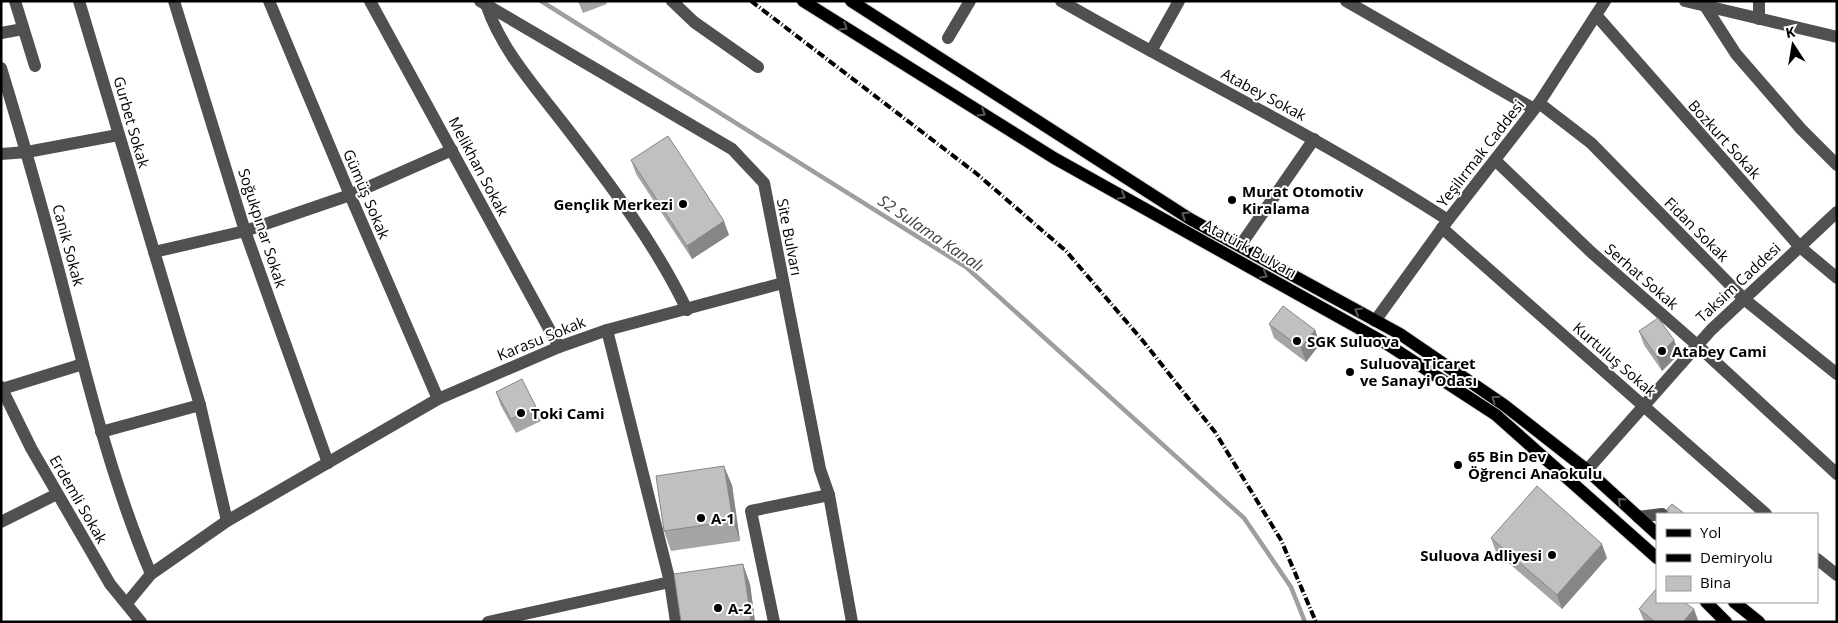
<svg xmlns="http://www.w3.org/2000/svg" width="1838" height="623" viewBox="0 0 1838 623" font-family="'Open Sans',sans-serif">
	<style>
		.lines { fill: none; stroke-linecap: round; stroke-linejoin: round }
		.stream { stroke: #9e9e9e; stroke-width: 4.5 }
		.major-casing { stroke: #dbdbdb; stroke-width: 14 }
		.minor { stroke: #505050; stroke-width: 12 }
		.major { stroke: #000; stroke-width: 12 }
		.rail { stroke: #000; stroke-width: 4; stroke-dasharray: 8 2.5 1 2.5; stroke-linecap: butt }
		.wall { fill: #a5a5a5 }
		.shaded-wall { fill: #868686 }
		.building { fill: #c0c0c0; stroke: #868686 }
		.oneway { stroke: #595959 }
		.poi-dot { fill: #000; stroke: #fff; stroke-width: 2 }
		.labels { text-anchor: middle; dominant-baseline: central; stroke-width: 4; stroke-linejoin: round; paint-order: stroke }
		.street-label { font-size: 15px; fill: #000; stroke: #fff }
		.poi-label { font-size: 15px; font-weight: bold; fill: #000; stroke: #fff; text-anchor: start }
		.water-label { font-size: 16px; font-style: italic; fill: #3f3f3f; stroke: #fff }
	</style>
	<rect width="100%" height="100%" fill="#fff"/>
	<g class="lines">
		<path class="stream" d="M541 1 966 267 1244 518 1291 587 1305 622"/>
		<g class="major-casing">
			<g id="major">
				<path d="M803 1 1054 158 1387 344 1496 415 1657 558"/>
				<path d="M851 1 1190 219 1400 334 1504 405 1587 470 1657 534"/>
				<path d="M1706 602 1726 622"/>
				<path d="M1734 602 1759 622"/>
			</g>
		</g>
		<g class="minor">
			<path d="M15 1 35 66"/>
			<path d="M79 1 200 405 101 432"/>
			<path d="M174 1 245 231 328 463"/>
			<path d="M269 1 350 195 438 399"/>
			<path d="M370 1 559 347"/>
			<path d="M480 1 732 149 764 183 820 469 829 495 852 622"/>
			<path d="M672 1 694 22 758 67"/>
			<path d="M1061 1C1190 75 1323 139 1448 220"/>
			<path d="M1346 1 1534 109"/>
			<path d="M1685 1 1837 37"/>
			<path d="M486 4C501 50 537 89 566 127 610 184 656 245 687 310"/>
			<path d="M1705 6 1736 54 1801 129 1837 165"/>
			<path d="M1596 15 1800 247 1837 278"/>
			<path d="M1759 19V1"/>
			<path d="M1 33 23 29"/>
			<path d="M948 38 970 1"/>
			<path d="M1151 51 1179 1"/>
			<path d="M1 68C23 140 44 213 63 287 88 384 112 482 151 574"/>
			<path d="M1539 103 1591 143 1744 299 1837 374"/>
			<path d="M1 154 27 152 118 135"/>
			<path d="M1495 160 1591 252 1697 345 1837 474"/>
			<path d="M1442 228 1766 514"/>
			<path d="M1240 246 1314 139"/>
			<path d="M154 252 245 231 350 195 452 150"/>
			<path d="M1375 321 1448 220 1539 103 1605 1"/>
			<path d="M607 330 670 582 676 622"/>
			<path d="M1 387 31 448 110 584 141 622"/>
			<path d="M2 389 83 364"/>
			<path d="M200 405 227 521"/>
			<path d="M1587 470 1711 330 1837 212"/>
			<path d="M1638 517 1662 514"/>
			<path d="M1 522 57 494"/>
			<path d="M1817 559 1837 575"/>
			<path d="M127 603 151 574 227 521 438 399 559 347 607 330 783 283"/>
			<path d="M488 622 670 582"/>
			<path d="M774 622 751 511 829 495"/>
		</g>
		<use href="#major" class="major"/>
		<path class="rail" d="M751 1 977 174 1066 251 1143 341 1215 432 1281 540 1316 622"/>
	</g>
	<g class="wall">
		<path d="M578 1H606L607 4 583 13Z"/>
		<path d="M631 160 729 235 692 259 636 174Z"/>
		<path d="M1269 324 1315 330 1320 344 1306 362 1274 338Z"/>
		<path d="M1639 331 1674 340 1679 354 1662 371 1644 345Z"/>
		<path d="M496 392 536 407 541 421 516 433 501 406Z"/>
		<path d="M732 485 740 541 671 551 664 531Z"/>
		<path d="M1491 538 1607 558 1562 609 1496 552Z"/>
		<path d="M750 584 755 622H681Z"/>
		<path d="M1639 609 1698 620 1696 622H1646L1643 619Z"/>
	</g>
	<g class="shaded-wall">
		<path d="M724 221 729 235 692 259 687 246Z"/>
		<path d="M1315 330 1320 344 1306 362 1301 348Z"/>
		<path d="M1674 340 1679 354 1662 371 1657 357Z"/>
		<path d="M724 466 732 485 740 541 733 521Z"/>
		<path d="M1602 544 1607 558 1562 609 1557 595Z"/>
		<path d="M743 564 750 584 755 622H752L751 620Z"/>
		<path d="M1694 609 1698 620 1696 622H1683Z"/>
	</g>
	<g class="building">
		<path d="M668 136 724 221 687 246 631 160Z"/>
		<path d="M1283 306 1315 330 1301 348 1269 324Z"/>
		<path d="M1658 318 1674 340 1657 357 1639 331Z"/>
		<path d="M522 379 536 407 511 419 496 392Z"/>
		<path d="M724 466 733 521 664 531 656 476Z"/>
		<path d="M1537 486 1602 544 1557 595 1491 538Z"/>
		<path d="M1672 504 1685 514H1667L1668 508Z"/>
		<path d="M743 564 751 620 736 622H681L674 574Z"/>
		<path d="M1657 588V602H1684L1694 609 1683 622H1655L1639 609Z"/>
	</g>
	<defs><path id="oneway-chevron" d="M-2-3.5L2.5 0L-2 3.5" fill="none" stroke-width="1.6" stroke-linecap="round" stroke-linejoin="round" transform="scale(1.25)"/></defs>
	<g class="oneway">
		<use href="#oneway-chevron" transform="translate(844 27) rotate(32)"/>
		<use href="#oneway-chevron" transform="translate(982 113) rotate(32)"/>
		<use href="#oneway-chevron" transform="translate(1122 196) rotate(29)"/>
		<use href="#oneway-chevron" transform="translate(1185 215) rotate(-148)"/>
		<use href="#oneway-chevron" transform="translate(1264 275) rotate(29)"/>
		<use href="#oneway-chevron" transform="translate(1358 311) rotate(-151)"/>
		<use href="#oneway-chevron" transform="translate(1495 399) rotate(-146)"/>
		<use href="#oneway-chevron" transform="translate(1621 501) rotate(-138)"/>
	</g>
	<g class="poi-dot">
		<circle cx="1232" cy="200" r="5"/>
		<circle cx="683" cy="204" r="5"/>
		<circle cx="1297" cy="341" r="5"/>
		<circle cx="1662" cy="351" r="5"/>
		<circle cx="1350" cy="372" r="5"/>
		<circle cx="521" cy="413" r="5"/>
		<circle cx="1458" cy="465" r="5"/>
		<circle cx="701" cy="518" r="5"/>
		<circle cx="1552" cy="555" r="5"/>
		<circle cx="718" cy="608" r="5"/>
	</g>
	<g class="labels">
		<g class="street-label">
			<text transform="translate(1264 94) rotate(28)">Atabey Sokak</text>
			<text transform="translate(132 122) rotate(74)">Gurbet Sokak</text>
			<text transform="translate(1725 139) rotate(48)">Bozkurt Sokak</text>
			<text transform="translate(1480 153) rotate(-52)">Yeşilırmak Caddesi</text>
			<text transform="translate(479 166) rotate(62)">Melikhan Sokak</text>
			<text transform="translate(367 194) rotate(67)">Gümüş Sokak</text>
			<text transform="translate(263 228) rotate(72)">Soğukpınar Sokak</text>
			<text transform="translate(1697 229) rotate(45)">Fidan Sokak</text>
			<text transform="translate(790 237) rotate(79)">Site Bulvarı</text>
			<text transform="translate(69 245) rotate(75)">Canik Sokak</text>
			<text transform="translate(1250 248) rotate(29)">Atatürk Bulvarı</text>
			<text transform="translate(1642 276) rotate(41)">Serhat Sokak</text>
			<text transform="translate(1738 282) rotate(-43)">Taksim Caddesi</text>
			<text transform="translate(541 338) rotate(-22)">Karasu Sokak</text>
			<text transform="translate(1615 359) rotate(41)">Kurtuluş Sokak</text>
			<text transform="translate(79 499) rotate(60)">Erdemli Sokak</text>
		</g>
		<g class="poi-label">
			<text x="1242" y="191">Murat Otomotiv<tspan x="1242" dy="17">Kiralama</tspan></text>
			<text x="673" y="204" text-anchor="end">Gençlik Merkezi</text>
			<text x="1307" y="341">SGK Suluova</text>
			<text x="1672" y="351">Atabey Cami</text>
			<text x="1360" y="363">Suluova Ticaret<tspan x="1360" dy="17">ve Sanayi Odası</tspan></text>
			<text x="531" y="413">Toki Cami</text>
			<text x="1468" y="456">65 Bin Dev<tspan x="1468" dy="17">Öğrenci Anaokulu</tspan></text>
			<text x="711" y="518">A-1</text>
			<text x="1542" y="555" text-anchor="end">Suluova Adliyesi</text>
			<text x="728" y="608">A-2</text>
		</g>
		<g class="water-label">
			<text transform="translate(931 233) rotate(34)">S2 Sulama Kanalı</text>
		</g>
	</g>
	<rect width="1838" height="623" fill="none" stroke="#000000" stroke-width="5"/>
	<rect x="1656" y="513" width="162" height="90" fill="#ffffff" stroke="#999999"/>
	<rect x="1666" y="529" width="25" height="8" fill="#000000" stroke="#999999"/>
	<text x="1700" y="538" font-size="15" fill="#000000">Yol</text>
	<rect x="1666" y="554" width="25" height="8" fill="#000000" stroke="#999999"/>
	<text x="1700" y="563" font-size="15" fill="#000000">Demiryolu</text>
	<rect x="1666" y="576" width="25" height="15" fill="#c0c0c0" stroke="#999999"/>
	<text x="1700" y="588" font-size="15" fill="#000000">Bina</text>
	<g transform="translate(1793 45) rotate(348)" stroke="#ffffff" stroke-width="4" paint-order="stroke">
	<path d="M0-4L9 19L0 12L-9 19Z" fill="#000000"/>
	<text y="-8" font-size="14" font-weight="bold" text-anchor="middle" fill="#000000">K</text>
	</g>
</svg>
